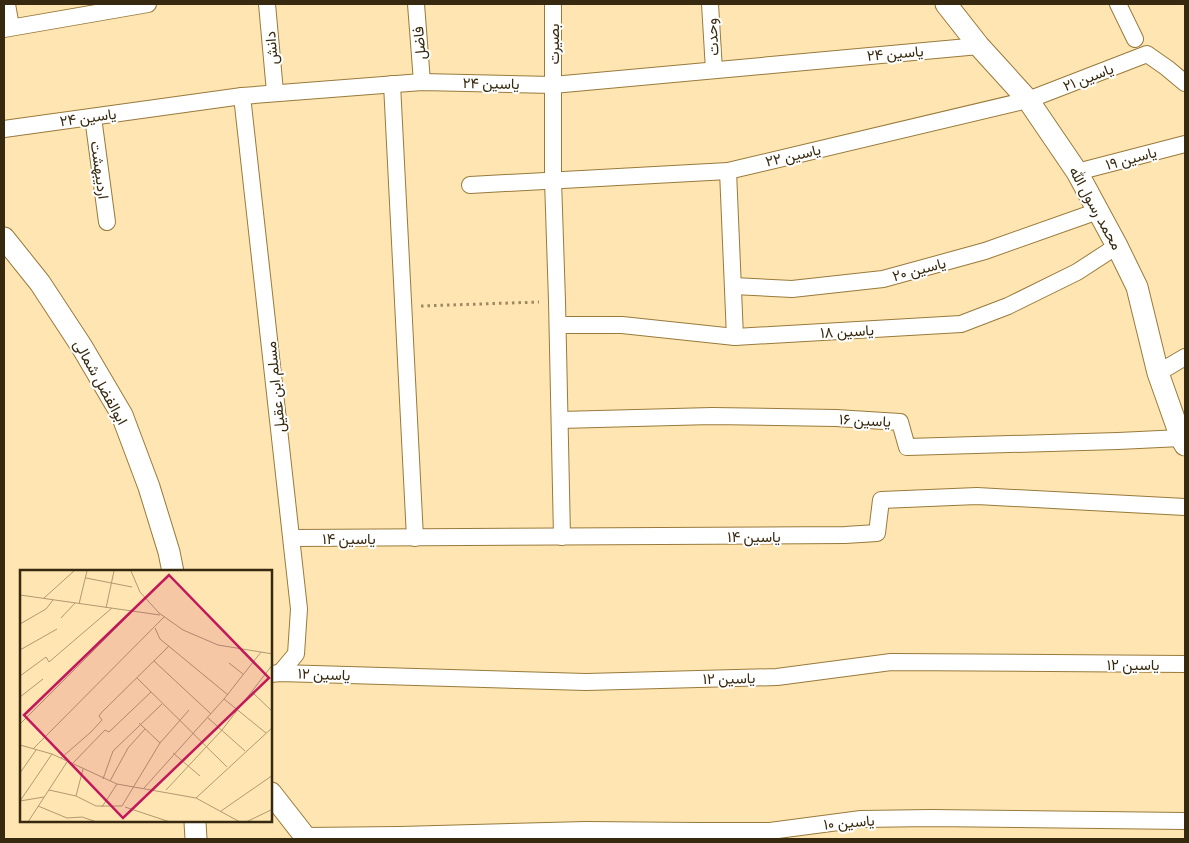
<svg xmlns="http://www.w3.org/2000/svg" width="1189" height="843" viewBox="0 0 1189 843" font-family="'Titillium Web',Vazirmatn,sans-serif">
	<style>
		.lines { fill: none; stroke-linecap: round; stroke-linejoin: round }
		.minor-casing { stroke: #987a3b; stroke-width: 18 }
		.tertiary-casing { stroke: #987a3b; stroke-width: 23 }
		.path { stroke: #9c8962; stroke-width: 3; stroke-dasharray: 2.5 4; stroke-linecap: butt }
		.minor { stroke: #fff; stroke-width: 16 }
		.tertiary { stroke: #fff; stroke-width: 21 }
		.labels { text-anchor: middle; dominant-baseline: central; stroke-width: 4; stroke-linejoin: round; paint-order: stroke }
		.street-label { font-size: 15px; fill: #36290f; stroke: #fff }
		.inset-road { fill: none; stroke: #af9a71; stroke-width: 1 }
		.view { fill: #c2185b; fill-opacity: 0.15; stroke: #c2185b; stroke-width: 2.5 }
		.inset-edge { fill: none; stroke: #36290f; stroke-width: 2.5 }
	</style>
	<rect width="100%" height="100%" fill="#ffe5b2"/>
	<g class="lines">
		<g class="minor-casing">
			<g id="minor">
				<path d="M7 4 11 27"/>
				<path d="M267 4 275 92"/>
				<path d="M416 4 422 82"/>
				<path d="M553 4V180L557 301 562 537"/>
				<path d="M710 4 714 70"/>
				<path d="M1118 4 1135 39"/>
				<path d="M4 29 148 4"/>
				<path d="M392 84 415 538"/>
				<path d="M242 96 299 609 296 654 280 673"/>
				<path d="M93 117 107 222"/>
				<path d="M4 129 242 96 422 82 553 85 979 46"/>
				<path d="M728 171 735 337"/>
				<path d="M1077 172 1185 144"/>
				<path d="M470 185 728 171 1028 100 1147 54 1167 68 1185 83"/>
				<path d="M733 286 792 289 883 279 985 251 1098 211"/>
				<path d="M558 325H622L735 337 961 324 1008 306 1077 272 1117 246"/>
				<path d="M1158 373 1185 357"/>
				<path d="M560 420 712 416 836 418 900 422 907 447 1118 441 1181 438"/>
				<path d="M292 538 845 535 877 533 881 500 977 496 1185 507"/>
				<path d="M271 674 280 673 586 682 777 677 891 662 1185 664"/>
				<path d="M304 836 400 835 586 830 698 831H770L861 819 931 818 1185 821"/>
			</g>
		</g>
		<g class="tertiary-casing">
			<g id="tertiary">
				<path d="M946 4 979 46 1028 100 1077 172 1117 246 1137 287 1158 373 1181 438 1185 445"/>
				<path d="M4 238 40 283 82 347 122 415 149 487 169 552 173 572"/>
				<path d="M271 793 307 839"/>
				<path d="M195 822 196 839"/>
			</g>
		</g>
		<path class="path" d="M421 306 539 302"/>
		<use href="#minor" class="minor"/>
		<use href="#tertiary" class="tertiary"/>
	</g>
	<g class="labels">
		<g class="street-label">
			<text transform="translate(712 37) rotate(-94)">وحدت</text>
			<text transform="translate(419 43) rotate(-95)">فاضل</text>
			<text transform="translate(553 44) rotate(-90)">بصیرت</text>
			<text transform="translate(271 48) rotate(-95)">دانش</text>
			<text transform="translate(895 53) rotate(-5)">یاسین ۲۴</text>
			<text transform="translate(1088 77) rotate(-21)">یاسین ۲۱</text>
			<text transform="translate(491 83) rotate(1)">یاسین ۲۴</text>
			<text transform="translate(88 117) rotate(-8)">یاسین ۲۴</text>
			<text transform="translate(793 155) rotate(-13)">یاسین ۲۲</text>
			<text transform="translate(1131 158) rotate(-15)">یاسین ۱۹</text>
			<text transform="translate(100 170) rotate(82)">اردیبهشت</text>
			<text transform="translate(1096 208) rotate(61)">محمد رسول الله</text>
			<text transform="translate(919 269) rotate(-15)">یاسین ۲۰</text>
			<text transform="translate(847 331) rotate(-3)">یاسین ۱۸</text>
			<text transform="translate(101 382) rotate(61)">ابوالفضل شمالی</text>
			<text transform="translate(275 387) rotate(-96)">مسلم ابن عقیل</text>
			<text transform="translate(865 420) rotate(3)">یاسین ۱۶</text>
			<text x="754" y="536">یاسین ۱۴</text>
			<text x="349" y="538">یاسین ۱۴</text>
			<text x="1133" y="664">یاسین ۱۲</text>
			<text transform="translate(324 674) rotate(2)">یاسین ۱۲</text>
			<text transform="translate(729 678) rotate(-1)">یاسین ۱۲</text>
			<text transform="translate(849 822) rotate(-5)">یاسین ۱۰</text>
		</g>
	</g>
	<g transform="translate(20 570)">
		<rect width="252" height="252" fill="#ffe5b2"/>
		<path class="inset-road" d="M111 1 120 22 139 43 163 60 198 75 253 84M66 8 112 17M0 25 140 45M24 28 54 1M59 34 67 1M86 38 94 1M41 48 55 33M0 54 26 39 33 30M135 58 140 69 208 125M0 80 37 59M134 91 191 144M209 93 223 104M0 106 26 87 29 92 92 38M117 108 207 197M232 122 253 142M0 127 23 109M204 129 246 163M187 147 225 181M119 153 140 173M0 154 113 41M0 175 32 184 97 214 176 228 220 252M13 179 144 47M153 183 180 206M41 188 71 162 82 150 79 146 82 142 149 76M53 193 85 160 89 162 131 122M0 203 16 180M83 209 93 181 142 134M90 211 108 178 125 159M124 218 204 129 241 82M29 220 56 226 76 236H102L140 173 169 140M146 220 202 160 253 94M56 226 63 199M176 228 253 157M0 231 32 184M0 231 24 227M18 236 47 248 62 247 77 252M82 237 97 214M105 237 150 252M201 241 253 205M8 252 47 192M226 252 253 239"/>
		<path class="view" d="M149 5 249 108 103 248 4 145Z"/>
		<rect width="252" height="252" class="inset-edge"/>
	</g>
	<rect width="1189" height="843" fill="none" stroke="#36290f" stroke-width="10"/>
</svg>
